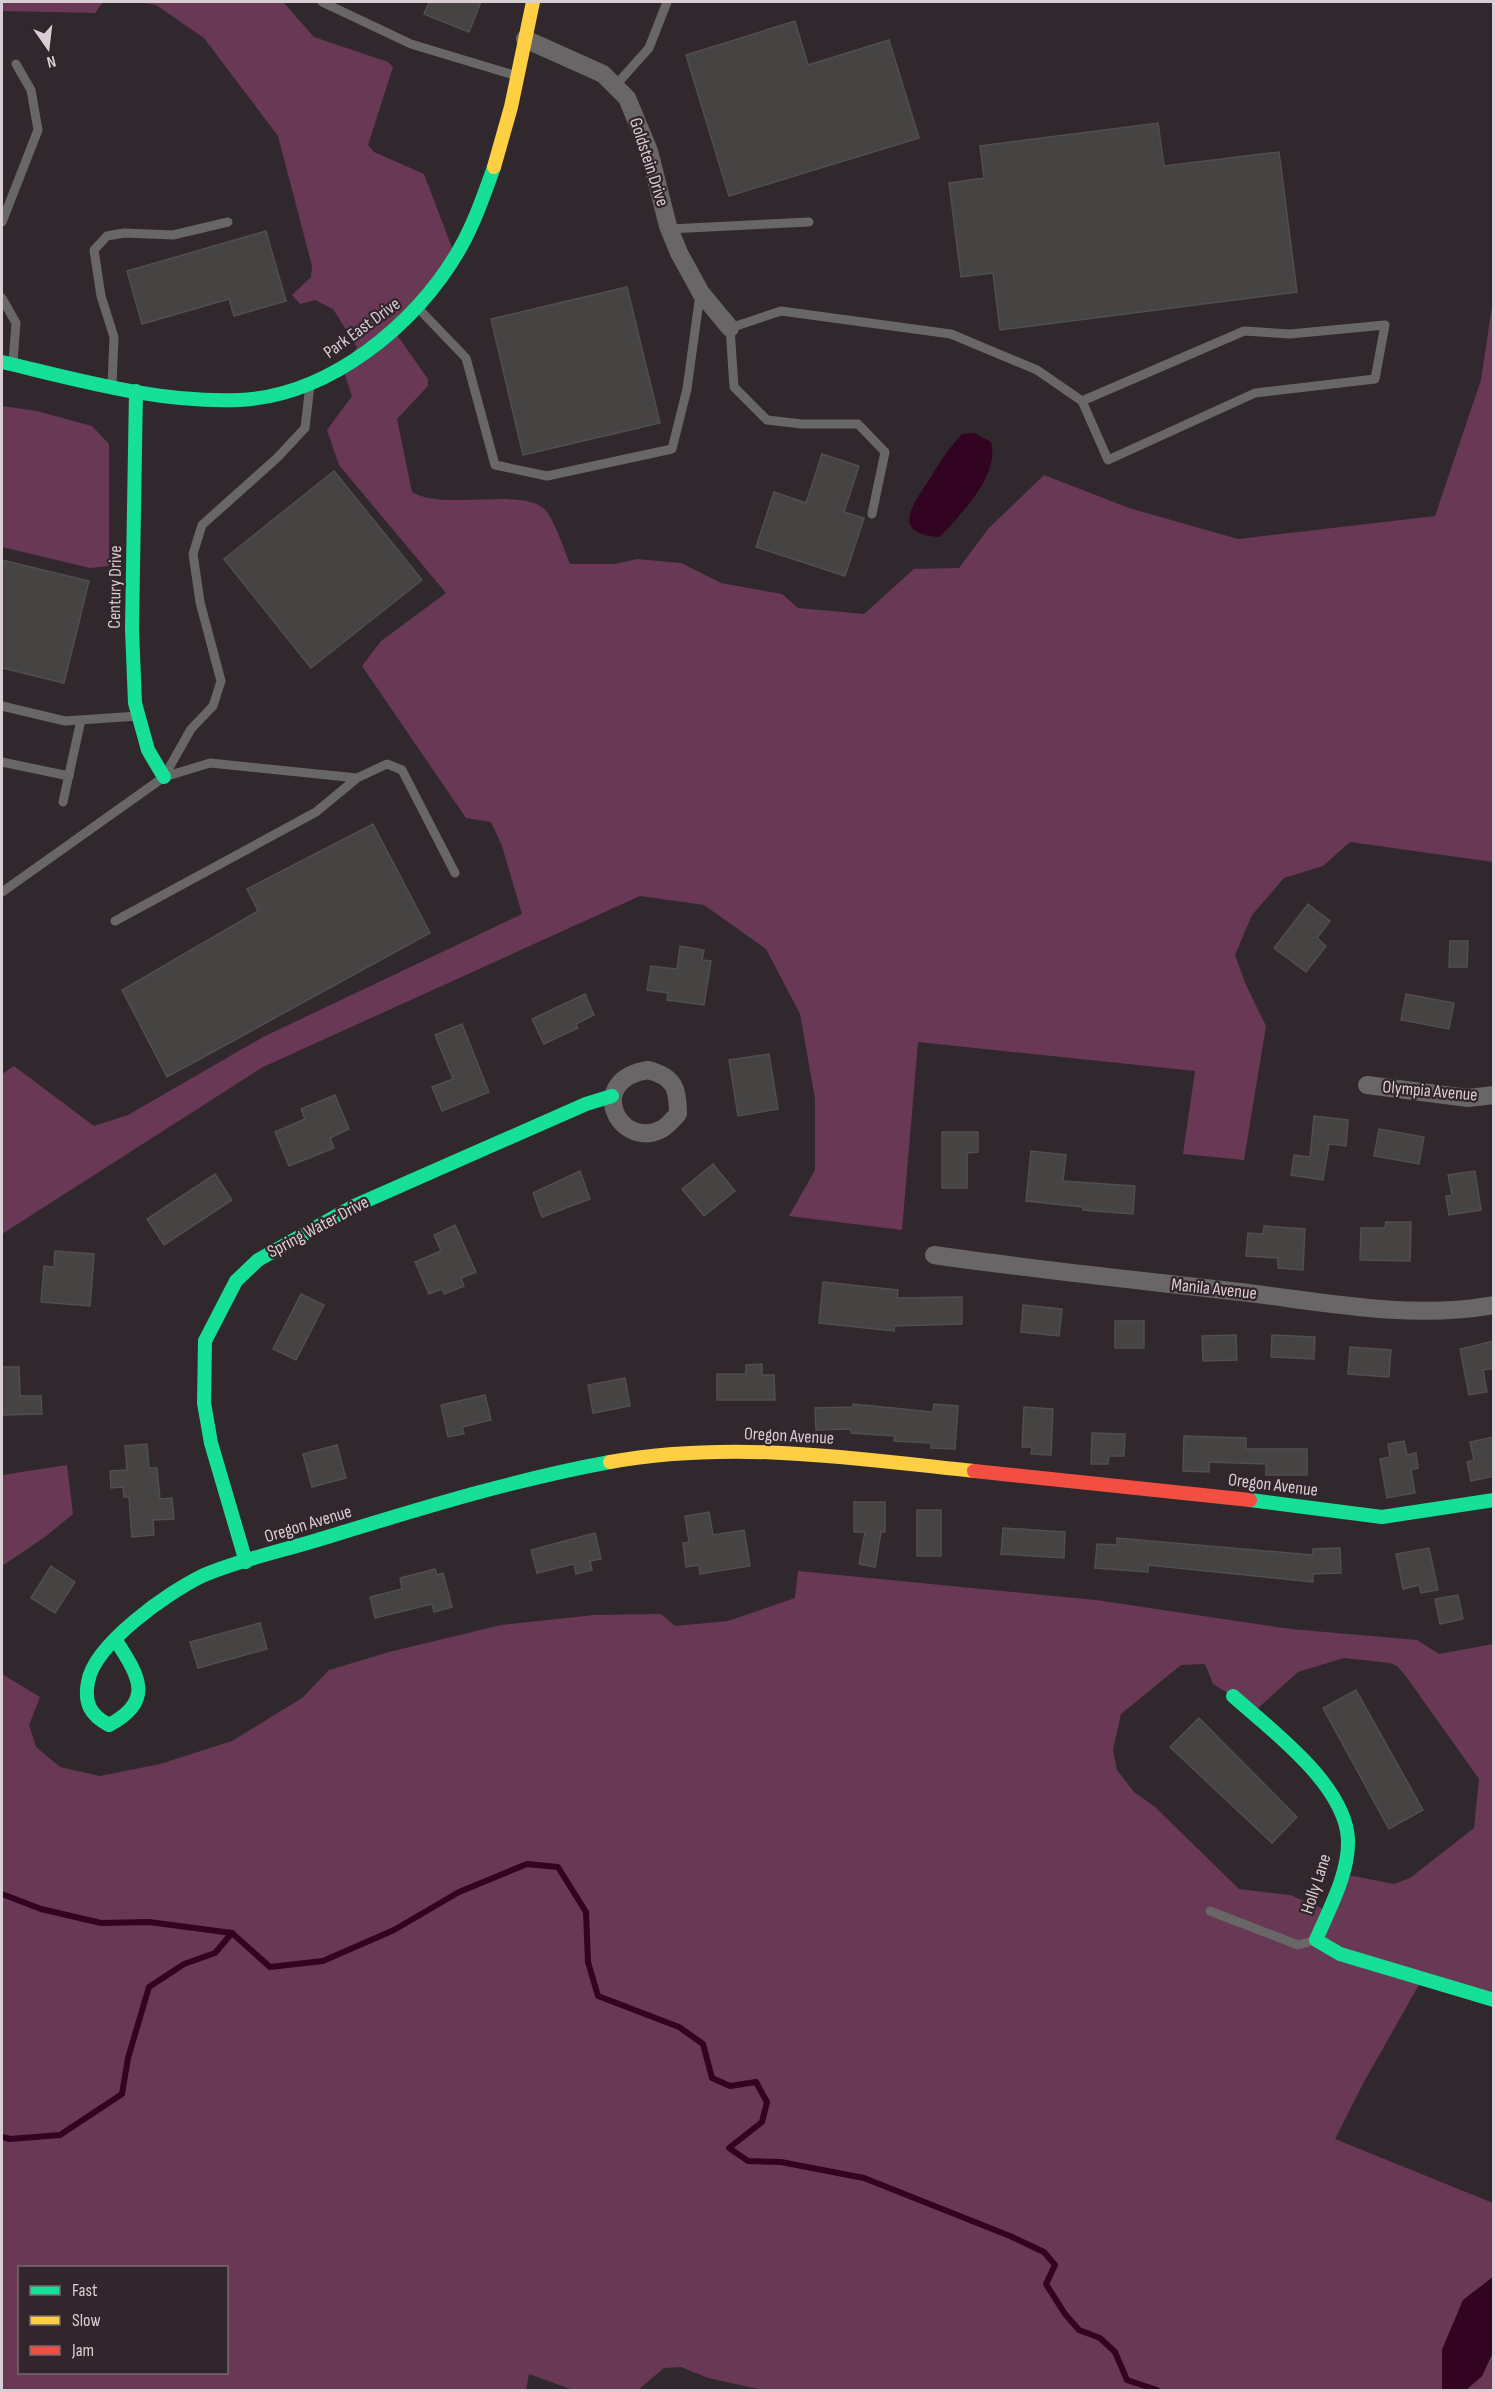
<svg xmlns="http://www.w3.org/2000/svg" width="1495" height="2392" viewBox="0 0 1495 2392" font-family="'Sofia Sans Condensed',sans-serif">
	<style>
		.green { fill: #693854; fill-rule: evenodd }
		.water { fill: #320421 }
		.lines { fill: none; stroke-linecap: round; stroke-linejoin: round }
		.stream { stroke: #320421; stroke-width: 6 }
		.building { fill: #454443; stroke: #504e4e; stroke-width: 1.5 }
		.lane { stroke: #696668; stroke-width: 9 }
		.street { stroke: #696668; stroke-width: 18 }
		.fast { stroke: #16e098; stroke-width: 14 }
		.slow { stroke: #ffcf43; stroke-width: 14 }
		.jam { stroke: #f24e42; stroke-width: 14 }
		.labels { text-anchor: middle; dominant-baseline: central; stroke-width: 4.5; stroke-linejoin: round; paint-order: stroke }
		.street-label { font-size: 18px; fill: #d8ced3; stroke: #33252c }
	</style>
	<rect width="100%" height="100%" fill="#30282c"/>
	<g class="green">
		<path d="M2 2H103L95 13 2 11Z"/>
		<path d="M138 2H283L314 37 388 62 393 67 368 145 374 152 424 174 457 261 397 335 428 379V386L397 419 412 492C445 512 528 485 547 512 557 527 563 547 570 564H614L637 559 681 563 721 583 782 594 798 608 864 614 914 569 959 568 988 529 1044 475 1129 508 1238 539 1435 516 1481 380 1493 299V862L1350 842 1323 866 1284 878 1252 915 1235 955 1246 985 1266 1026 1244 1160 1183 1154 1195 1071 918 1042 902 1230 789 1216 815 1170V1099L800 1014 766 949 704 905 640 896 263 1067 2 1234V1074L14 1066 94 1126 128 1115 263 1037 522 914 502 846 491 822 466 818 362 666 381 641 446 593 339 465 327 430 352 396 343 369 357 347 333 309 315 300 300 304 292 295 311 277 312 266 278 136 204 38 156 5Z"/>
		<path d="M2 406 37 411 92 426 109 444V566L90 568 2 547Z"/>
		<path d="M67 1465 73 1514 45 1537 2 1566V1475Z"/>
		<path d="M798 1571 1096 1600 1291 1629 1417 1640 1439 1654 1493 1644V2002L1420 1983 1365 2080 1335 2139 1493 2203V2277L1463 2300 1442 2350V2390H763L708 2378 681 2367 664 2368 638 2390H573L529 2374 526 2390H2V1674L40 1697 29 1725 36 1747 60 1767 100 1776 160 1764 232 1741 302 1698 329 1670 389 1652 501 1625 594 1615 661 1614 675 1626 728 1621 795 1598ZM1344 1658 1390 1663 1397 1666 1405 1675 1479 1779 1474 1828 1410 1878 1394 1884 1348 1875 1326 1910 1290 1895 1239 1889 1155 1807 1134 1792 1117 1770 1113 1750 1121 1714 1181 1665 1205 1664 1213 1684 1256 1710 1298 1672ZM20 2268H226V2372H20Z"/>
		<path d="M1493 2352V2390H1466L1482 2376Z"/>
	</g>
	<g class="water">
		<path d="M974 433 991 442C1000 475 961 514 940 537 885 534 918 499 932 475 941 460 950 447 962 434Z"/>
		<path d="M1493 2277V2352L1482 2376 1466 2390H1442V2350L1463 2300Z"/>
	</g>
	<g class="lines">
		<g class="stream">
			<path d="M2 1894 41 1909 101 1923 149 1922 232 1933"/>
			<path d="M2 2137 10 2139 60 2135 122 2094 128 2058 149 1987 184 1964 215 1953 232 1933 270 1967 323 1961 394 1930 459 1892 527 1864 558 1867 586 1912 588 1962 598 1996 679 2027 703 2044 712 2078 730 2086 756 2082 767 2102 762 2122 729 2148 748 2161 781 2162 864 2178 1010 2236 1044 2252 1055 2265 1046 2284 1065 2314 1079 2330 1100 2338 1115 2352 1127 2380 1157 2390"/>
		</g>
	</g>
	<g class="building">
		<path d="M429 2H481L469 32 424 14Z"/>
		<path d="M795 21 808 65 889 40 919 138 729 196 686 55Z"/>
		<path d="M1158 123 1164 166 1279 152 1297 292 1000 330 993 273 961 277 949 183 984 178 980 146Z"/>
		<path d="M266 231 286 301 234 316 229 299 142 324 127 271Z"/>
		<path d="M627 287 660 423 523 455 491 319Z"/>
		<path d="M822 454 859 466 844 512 864 518 845 576 756 547 774 492 806 503Z"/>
		<path d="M334 471 422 580 311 668 224 559Z"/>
		<path d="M2 560 89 581 64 683 2 668Z"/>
		<path d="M373 824 430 933 167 1077 122 990 258 911 247 889Z"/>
		<path d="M1308 904 1330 921 1317 938 1326 946 1306 972 1274 948Z"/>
		<path d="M1450 941H1468L1467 967H1449Z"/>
		<path d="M680 946 704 950 702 960 711 961 704 1005 667 1000 668 993 647 990 651 966 677 969Z"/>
		<path d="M585 994 594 1015 576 1024 578 1028 544 1044 532 1019Z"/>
		<path d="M1406 994 1454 1003 1449 1029 1401 1020Z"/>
		<path d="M462 1024 489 1092 442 1111 432 1087 453 1079 435 1035Z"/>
		<path d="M769 1054 778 1109 738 1116 729 1060Z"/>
		<path d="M335 1095 349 1129 330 1138 334 1148 289 1166 275 1132 305 1119 301 1109Z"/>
		<path d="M1314 1116 1348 1120 1346 1146 1329 1144 1323 1180 1291 1175 1294 1155 1310 1157Z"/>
		<path d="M1379 1129 1424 1137 1419 1164 1374 1156Z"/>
		<path d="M942 1132H978V1152L967 1153V1188H942Z"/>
		<path d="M1031 1151 1066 1155 1063 1181 1135 1186 1133 1214 1083 1210V1207L1026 1201Z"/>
		<path d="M713 1164 735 1191 704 1216 682 1189Z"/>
		<path d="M580 1171 590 1199 542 1217 533 1193Z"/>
		<path d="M1475 1171 1481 1210 1449 1215 1446 1196 1452 1195 1448 1175Z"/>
		<path d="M215 1174 232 1200 164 1245 147 1219Z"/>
		<path d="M1386 1222H1411L1410 1261 1360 1260 1361 1228H1385Z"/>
		<path d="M455 1225 476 1272 461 1278 464 1286 444 1294 442 1289 429 1294 415 1262 441 1251 434 1235Z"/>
		<path d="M1264 1226 1305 1229 1303 1270 1278 1268V1258L1246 1256 1248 1233 1263 1234Z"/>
		<path d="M55 1251 94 1254 90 1306 41 1302 44 1266 54 1267Z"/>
		<path d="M823 1282 898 1290 897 1298 962 1297V1324L894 1326V1331L819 1323Z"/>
		<path d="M301 1294 324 1305 296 1360 273 1349Z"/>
		<path d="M1023 1305 1062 1309 1059 1336 1021 1332Z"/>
		<rect x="1115" y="1321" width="29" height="27"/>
		<path d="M1236 1335 1237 1360 1203 1361 1202 1336Z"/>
		<path d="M1272 1335 1315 1337 1314 1359 1271 1357Z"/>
		<path d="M1494 1341V1368L1483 1370 1487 1392 1469 1395 1460 1349Z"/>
		<path d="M1350 1347 1391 1350 1389 1377 1348 1374Z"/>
		<path d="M762 1364V1375H774L775 1400H717V1374H746V1365Z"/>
		<path d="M2 1367H19L20 1396H41L42 1414 2 1415Z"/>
		<path d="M625 1378 630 1406 593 1413 588 1385Z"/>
		<path d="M485 1395 491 1420 462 1427 464 1434 448 1437 441 1405Z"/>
		<path d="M853 1404 933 1412 934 1404 958 1406 955 1449 931 1448V1443L894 1441 895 1436 851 1433V1429L816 1430 815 1408 853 1407Z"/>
		<path d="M1024 1407 1053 1409 1051 1455 1031 1454 1032 1447H1022Z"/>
		<path d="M1092 1433 1125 1434 1124 1456H1109L1108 1464H1091Z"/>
		<path d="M1184 1436 1246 1438V1449H1307V1475H1266V1464L1209 1462V1472L1183 1471Z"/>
		<path d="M1494 1437V1476L1471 1481 1467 1462 1474 1460 1470 1442Z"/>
		<path d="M1404 1441 1407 1455 1416 1453 1418 1468 1411 1470 1415 1493 1387 1498 1380 1459 1390 1457 1388 1444Z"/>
		<path d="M147 1444 149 1468H157L160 1499 172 1498 174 1519 153 1520 154 1535 132 1537 129 1497H124L123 1487 111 1488 110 1471 127 1470 125 1446Z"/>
		<path d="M337 1445 346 1478 312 1487 303 1454Z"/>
		<path d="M854 1502H885V1532H881L875 1567 859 1564 865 1532H854Z"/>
		<rect x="917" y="1510" width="24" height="46"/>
		<path d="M709 1512 713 1535 744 1530 750 1566 700 1574 699 1565 686 1567 683 1543 689 1542 685 1516Z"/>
		<path d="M1003 1528 1065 1532 1064 1558 1001 1554Z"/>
		<path d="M595 1533 601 1559 590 1561 592 1570 576 1574 574 1564 537 1573 531 1550Z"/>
		<path d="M1117 1538 1313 1555V1549L1340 1548 1341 1573 1313 1574V1582L1148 1565V1572L1095 1568 1097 1544 1117 1545Z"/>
		<path d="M1429 1548 1438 1590 1421 1593 1419 1585 1403 1589 1396 1554Z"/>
		<path d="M51 1566 75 1582 55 1613 31 1598Z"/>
		<path d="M435 1569 437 1575 443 1573 452 1607 434 1612 432 1604 375 1618 370 1597 402 1589 400 1578Z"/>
		<path d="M1458 1595 1463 1619 1440 1624 1435 1599Z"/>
		<path d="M260 1623 267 1649 198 1668 190 1642Z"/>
		<path d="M1356 1690 1423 1810 1389 1829 1323 1708Z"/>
		<path d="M1199 1718 1297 1817 1272 1843 1170 1747Z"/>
	</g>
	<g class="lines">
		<g class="lane">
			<path d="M322 2 411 44 517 76"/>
			<path d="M616 85 649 48 667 2"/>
			<path d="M2 222 38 130 31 90 16 64"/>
			<path d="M669 229 809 222"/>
			<path d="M2 298 16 323 13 362"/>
			<path d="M418 308 466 358 495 465 547 476 672 449 687 389 700 294"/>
			<path d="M1385 325 1375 379 1255 393 1108 460 1082 401 1244 331 1290 334Z"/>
			<path d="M112 386 114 337 101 296 94 250 107 236 124 233 173 235 228 222"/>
			<path d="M872 514 885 452 858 424H802L767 420 734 387 730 328 781 311 951 334 1037 370 1082 401"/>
			<path d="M2 706 65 721 138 716"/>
			<path d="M2 762 69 776"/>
			<path d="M165 775 191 729 213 706 221 681 200 602 193 554 202 525 277 458 305 428 310 385"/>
			<path d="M63 802 81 720"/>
			<path d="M2 892 164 777 210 763 357 778 387 764 402 770 455 873"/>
			<path d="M115 921 316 812 357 778"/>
			<path d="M1210 1911 1298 1945 1316 1940"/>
		</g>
		<g class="street">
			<path d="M525 39 603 74 627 98 649 151 668 226 679 253 701 293 730 328"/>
			<path d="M648 1070C675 1077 678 1089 678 1114 673 1119 667 1127 660 1130 618 1149 585 1080 648 1070Z"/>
			<path d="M1367 1085 1468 1098 1494 1095"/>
			<path d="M934 1255C1036 1270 1138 1280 1241 1292 1324 1302 1410 1320 1494 1305"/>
		</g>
		<g class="fast">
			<path d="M2 362C79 380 158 403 239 400 329 396 416 325 459 250 474 224 484 195 494 167"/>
			<path d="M136 391 132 629 135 703 148 750 164 777"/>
			<path d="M1250 1500 1382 1517 1494 1500"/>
			<path d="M246 1562 211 1443 204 1403 205 1341 236 1281 258 1260 352 1207 586 1104 612 1096"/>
			<path d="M115 1639C138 1675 156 1700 109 1725 90 1715 84 1703 88 1682 94 1644 169 1592 202 1576 238 1560 286 1550 324 1538 419 1509 512 1480 610 1462"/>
			<path d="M1233 1696C1271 1730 1346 1785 1348 1840 1349 1874 1329 1909 1316 1940L1340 1954 1494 2000"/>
		</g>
		<g class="slow">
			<path d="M494 167 511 107 533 2"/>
			<path d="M610 1462C731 1440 853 1458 974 1471"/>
		</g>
		<path class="jam" d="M974 1471 1250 1500"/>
	</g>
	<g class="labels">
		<g class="street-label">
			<text transform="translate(649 162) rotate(72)">Goldstein Drive</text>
			<text transform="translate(362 328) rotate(-36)">Park East Drive</text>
			<text transform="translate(115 587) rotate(-89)">Century Drive</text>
			<text transform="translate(1430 1091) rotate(5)">Olympia Avenue</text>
			<text transform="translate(318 1227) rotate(-28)">Spring Water Drive</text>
			<text transform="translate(1214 1289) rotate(6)">Manila Avenue</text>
			<text transform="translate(789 1436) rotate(3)">Oregon Avenue</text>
			<text transform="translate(1273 1485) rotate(7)">Oregon Avenue</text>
			<text transform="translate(308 1524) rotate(-17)">Oregon Avenue</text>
			<text transform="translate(1316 1884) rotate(-72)">Holly Lane</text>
		</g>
	</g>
	<rect width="1495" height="2392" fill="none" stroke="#d8ced3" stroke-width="6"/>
	<rect x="18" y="2266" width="210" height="108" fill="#33252c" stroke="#75696f" stroke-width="1.5"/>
	<rect x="30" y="2286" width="30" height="9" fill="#16e098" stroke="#75696f" stroke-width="1.5"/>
	<text x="72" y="2296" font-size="18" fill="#d8ced3">Fast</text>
	<rect x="30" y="2316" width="30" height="9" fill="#ffcf43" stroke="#75696f" stroke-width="1.5"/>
	<text x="72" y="2326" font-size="18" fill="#d8ced3">Slow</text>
	<rect x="30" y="2346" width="30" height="9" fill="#f24e42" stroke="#75696f" stroke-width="1.5"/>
	<text x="72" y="2356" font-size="18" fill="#d8ced3">Jam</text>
	<g transform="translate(48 48) rotate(166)" stroke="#33252c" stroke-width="4.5" paint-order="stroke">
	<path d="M0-4.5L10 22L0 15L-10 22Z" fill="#d8ced3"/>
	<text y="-9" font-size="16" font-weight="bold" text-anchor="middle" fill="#d8ced3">N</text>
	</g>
</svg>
